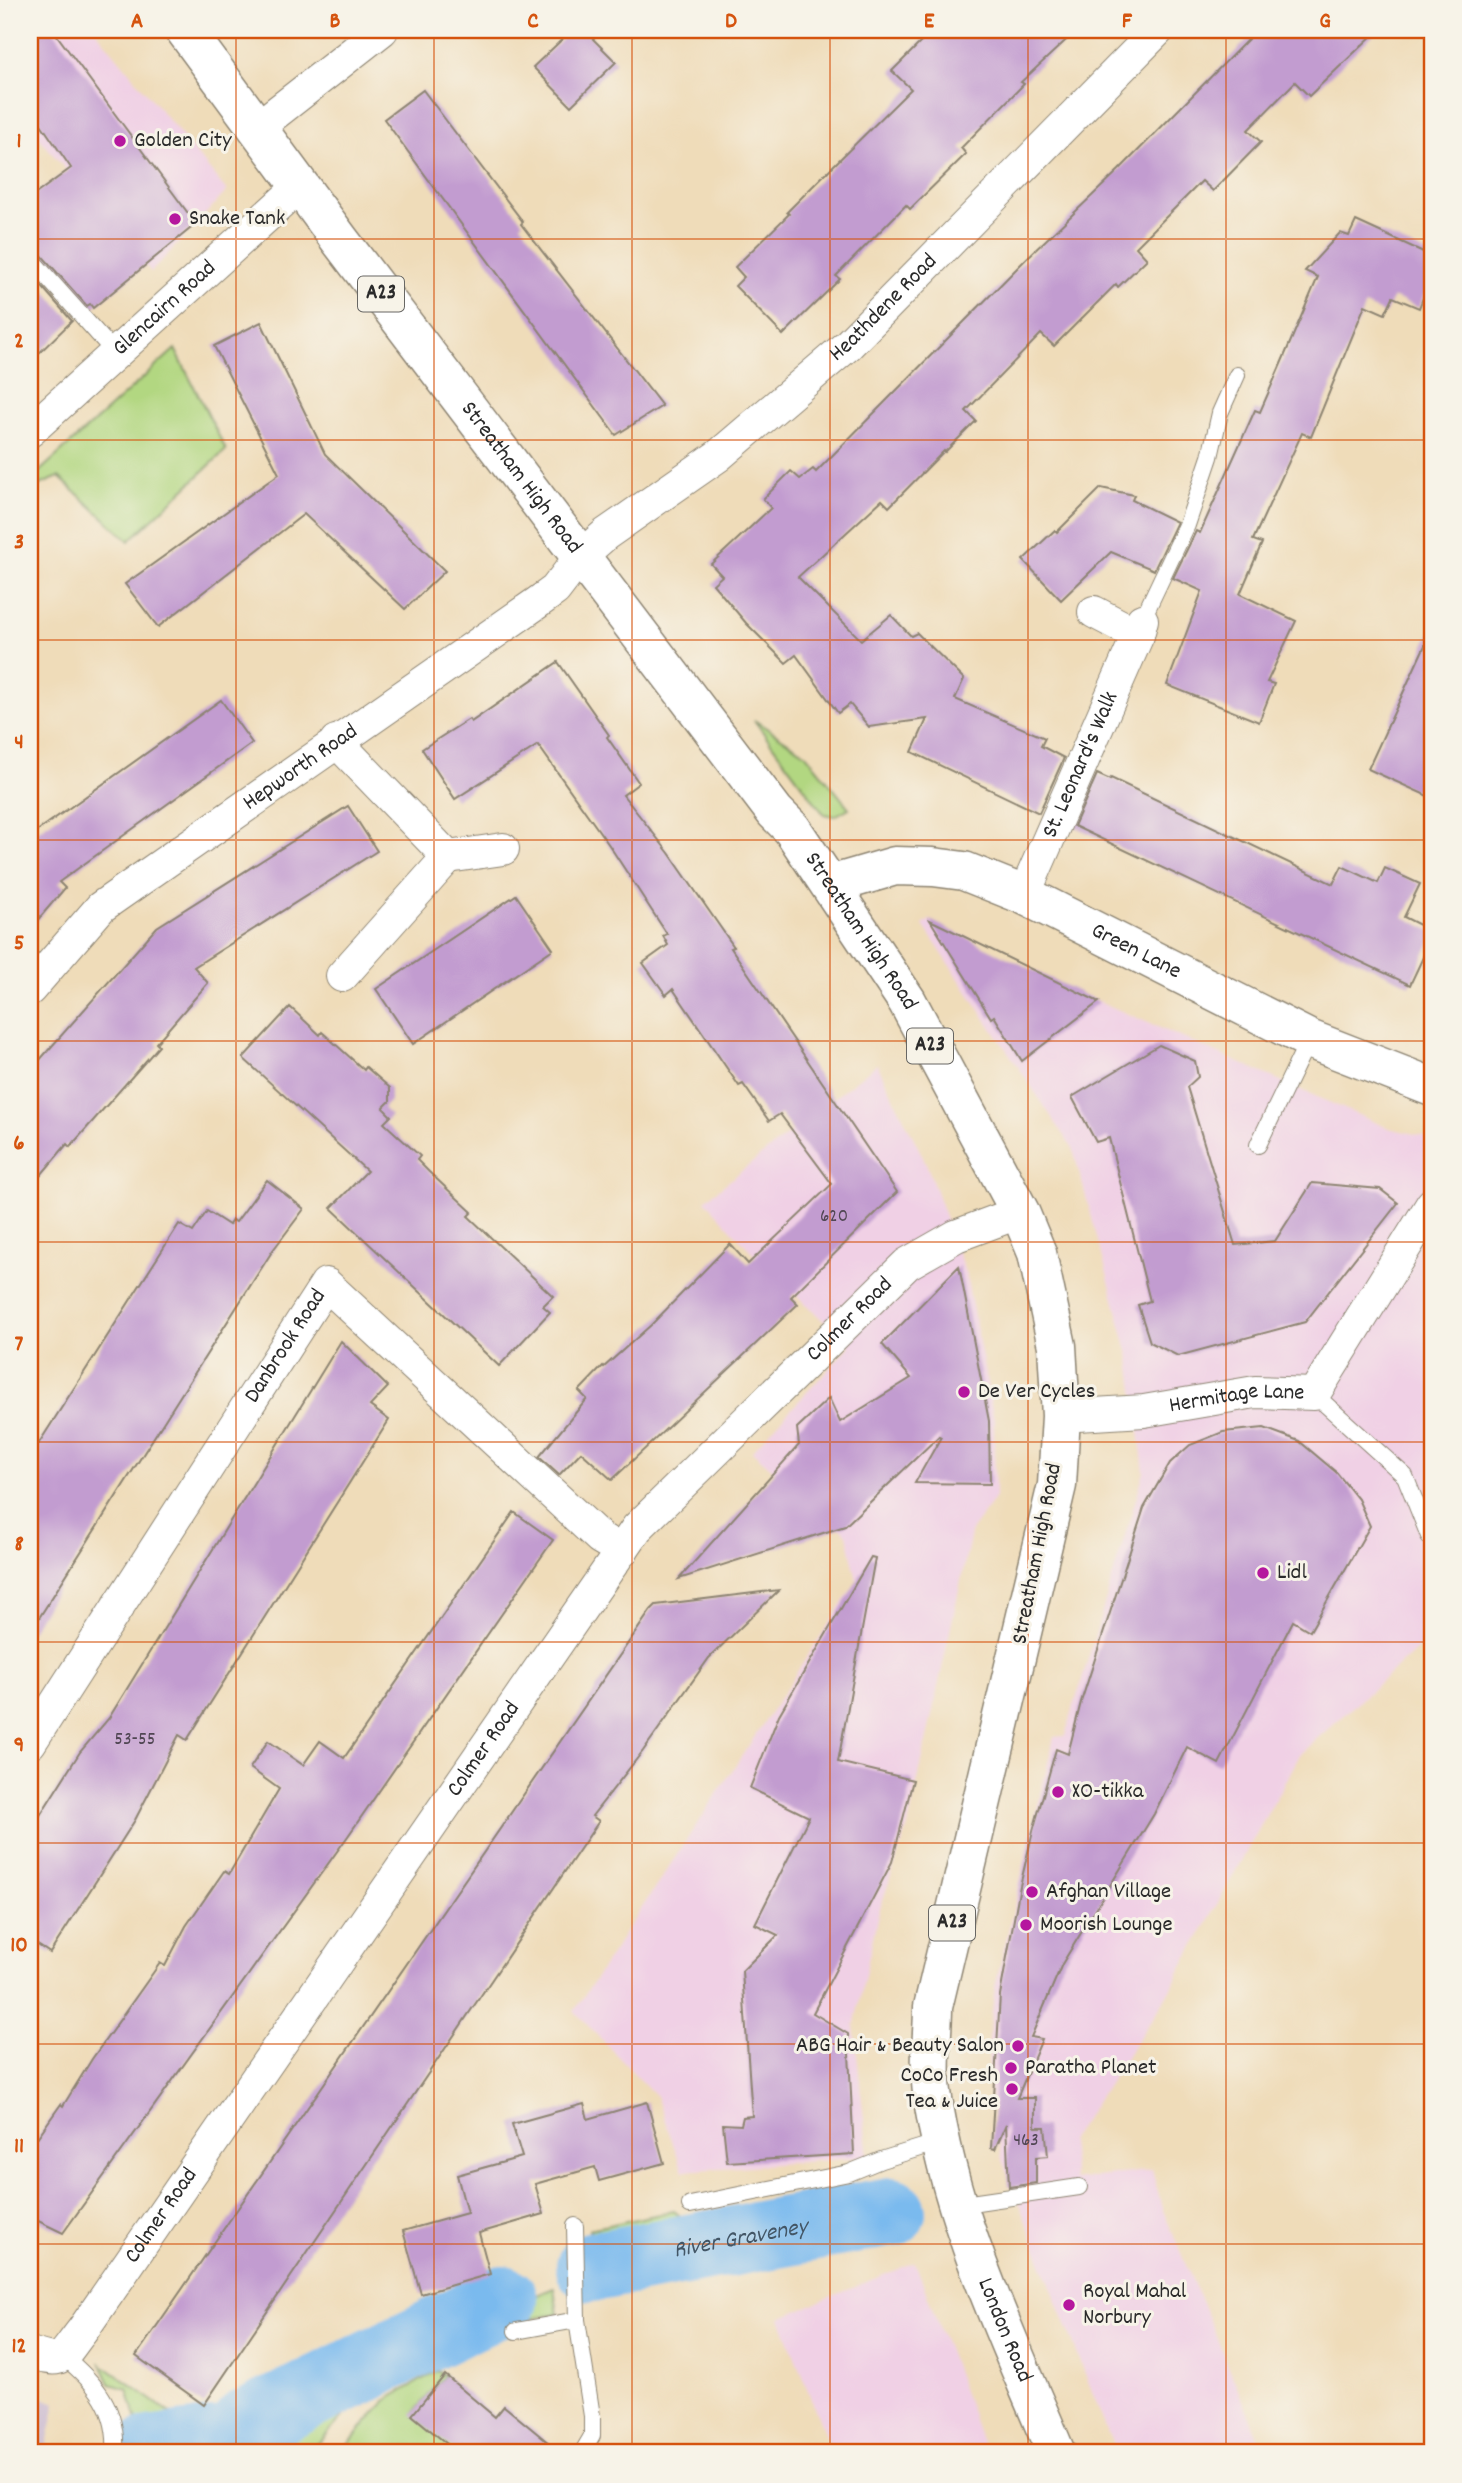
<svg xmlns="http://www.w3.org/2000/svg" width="1462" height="2483" viewBox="0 0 1462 2483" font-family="Dekko,sans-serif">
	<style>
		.built { fill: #f0d0e5 }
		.industrial { fill: #cebed2 }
		.green { fill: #b2d781; stroke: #6e8156; stroke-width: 2 }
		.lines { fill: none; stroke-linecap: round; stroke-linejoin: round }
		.river { stroke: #7abaee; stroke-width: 70 }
		.building { fill: #c29cd0 }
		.service-casing { stroke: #8d8472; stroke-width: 18 }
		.minor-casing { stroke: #8d8472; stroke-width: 34 }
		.secondary-casing { stroke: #8d8472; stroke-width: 41 }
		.trunk-casing { stroke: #8d8472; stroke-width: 41 }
		.service { stroke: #fff; stroke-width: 16 }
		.minor { stroke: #fff; stroke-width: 32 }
		.secondary { stroke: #fff; stroke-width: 38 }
		.trunk { stroke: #fff; stroke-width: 38 }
		.grid { fill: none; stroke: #d5540f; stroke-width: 2; stroke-opacity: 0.55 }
		.poi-dot { fill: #b5179e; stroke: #f7f3e8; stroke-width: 2.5 }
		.labels { text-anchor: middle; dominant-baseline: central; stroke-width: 6; stroke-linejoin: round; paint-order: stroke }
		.number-label { font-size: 19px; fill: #514754 }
		.shield { fill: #f7f3e8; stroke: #686764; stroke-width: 2 }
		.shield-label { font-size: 21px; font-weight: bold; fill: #2b2b2b }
		.poi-label { font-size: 23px; fill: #2b2b2b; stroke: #f7f3e8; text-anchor: start }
		.street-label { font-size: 23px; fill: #2b2b2b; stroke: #f7f3e8 }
		.water-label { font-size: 24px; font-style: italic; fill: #435666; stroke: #f7f3e8 }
		.neatline { fill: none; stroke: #d5540f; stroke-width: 2.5 }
		.grid-label { font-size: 23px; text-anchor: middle; font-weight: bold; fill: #d5540f }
	</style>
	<rect width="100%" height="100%" fill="#f7f3e8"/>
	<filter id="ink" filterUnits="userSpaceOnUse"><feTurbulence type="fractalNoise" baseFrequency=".0143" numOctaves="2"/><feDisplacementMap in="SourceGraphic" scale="14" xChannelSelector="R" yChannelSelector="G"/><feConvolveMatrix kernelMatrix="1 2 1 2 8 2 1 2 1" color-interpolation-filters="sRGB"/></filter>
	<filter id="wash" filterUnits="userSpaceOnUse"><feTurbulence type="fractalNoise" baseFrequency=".00686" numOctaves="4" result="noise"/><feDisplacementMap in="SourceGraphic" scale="28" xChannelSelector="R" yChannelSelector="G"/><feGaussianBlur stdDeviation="1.57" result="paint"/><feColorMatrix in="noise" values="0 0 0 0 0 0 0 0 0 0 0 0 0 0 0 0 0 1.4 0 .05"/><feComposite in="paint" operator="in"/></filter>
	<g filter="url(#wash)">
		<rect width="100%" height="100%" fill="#efdcb9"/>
		<g class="built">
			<path d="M30 30H95L227 191 151 272 30 127Z"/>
			<path d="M930 920 1030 971 1388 1128 1432 1138V1636L1301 1753 1163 2002 1070 2141 1074 2180 1152 2170 1162 2208 1265 2453H1116L1002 2160 989 2086V2039L995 1987 1054 1737 1065 1736 1144 1472 1130 1358 1073 1149 923 925Z"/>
			<path d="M877 1064 926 1163 966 1275 994 1419 995 1498 972 1529 908 1826 878 1914 854 2027 868 2157 683 2171 656 2096 574 2011 857 1581 847 1534 752 1451 850 1346 759 1260 705 1200Z"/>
			<path d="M915 2262 986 2453H832L780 2318Z"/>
		</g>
		<path class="industrial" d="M30 2393 56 2403 45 2453H30Z"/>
		<g class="green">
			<path d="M175 349 226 450 129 541 59 477 30 489V480Z"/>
			<path d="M754 720 805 753 849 808 835 816 824 814Z"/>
			<path d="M674 2211 707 2238 594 2261 589 2229Z"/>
			<path d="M554 2288 558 2314 508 2323 469 2339 369 2387 322 2440 306 2453H267L247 2436C348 2384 448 2330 554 2288Z"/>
			<path d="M101 2364 204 2437 144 2445 128 2389 110 2384Z"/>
			<path d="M437 2371 445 2375 415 2412 474 2453H341L385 2401Z"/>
		</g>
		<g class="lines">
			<g class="river">
				<path id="s1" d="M591 2267 891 2212"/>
				<path d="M246 2425 503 2300"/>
				<path d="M149 2451 211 2443"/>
			</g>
		</g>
		<g id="blocks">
			<g class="building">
				<path d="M30 30H53L196 224 93 308 90 304 87 306 38 251 30 248V198L71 168 30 108Z"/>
				<path d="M572 30H584L616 62 571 106 533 67Z"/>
				<path d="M933 30H1077L1021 82 1024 84 961 148 966 154 910 209 906 205 836 276 840 279 783 335 735 286 744 277 735 267 789 214 787 212 828 171 911 89 892 71Z"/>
				<path d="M1257 30H1378L1309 96 1295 82 1248 130 1261 142 1213 191 1202 181 1136 247 1147 259 1118 287 1116 284 1054 346 1041 334 966 411 976 421 945 452 944 451 889 507 882 500 798 577 861 640 891 615 911 636 917 633 964 679 955 699 1045 738 1041 746 1064 758 1039 813 912 752 927 719 869 727 850 704 838 713 796 655 786 663 746 623 713 584 722 576 711 564 771 508 763 499 791 471 800 479 813 469 816 472 1027 258 1119 170Z"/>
				<path d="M423 90 523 222 521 224 662 406 616 435 384 119Z"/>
				<path d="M1356 221 1432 256V275L1419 308 1393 297 1385 314 1365 305 1311 437 1302 433 1253 540 1262 543 1240 594 1296 621 1267 682 1274 684 1259 722 1167 685 1202 591 1173 578 1196 531 1200 533 1255 410 1260 412 1284 357 1318 277 1305 271 1340 233 1349 236Z"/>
				<path d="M30 273 72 321 30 362Z"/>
				<path d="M261 322 325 454 445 571 405 609 304 514 158 627 125 584 279 474 214 346Z"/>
				<path d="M1101 488 1134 495 1132 500 1177 522 1154 570 1111 552 1061 600 1023 560 1055 530 1057 532Z"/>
				<path d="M1432 630V798L1368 769Z"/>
				<path d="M558 662 609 735 607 737 639 783 623 795 669 853 734 947 731 948 897 1192 791 1297 798 1304 612 1480 581 1452 559 1475 539 1457 587 1399 579 1391 603 1366 604 1367 651 1325 730 1244 748 1264 832 1184 780 1114 769 1121 743 1084 739 1086 673 989 666 995 643 963 668 945 663 936 667 934 609 845 538 745 455 799 422 749 469 719 471 722Z"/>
				<path d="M221 700 252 743 59 882 65 888 30 929V836Z"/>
				<path d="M1097 774 1110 780 1111 778 1333 884 1342 866 1378 883 1385 868 1420 884 1404 917 1432 931V938L1410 985 1074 826Z"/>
				<path d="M348 806 377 851 194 967 208 983 156 1043 159 1046 70 1147 67 1144 30 1188V1071L157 927Z"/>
				<path d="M516 895 553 949 413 1044 376 989Z"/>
				<path d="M930 920 1099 1002 1022 1061 994 1016 991 1018Z"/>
				<path d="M290 1007 320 1035 322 1032 364 1070 366 1067 390 1088V1101L383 1108 391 1116 384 1123 420 1156 417 1160 429 1172 472 1212 468 1216 553 1296 543 1306 550 1312 499 1366 331 1208 367 1171 243 1058Z"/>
				<path d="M1159 1045 1195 1061 1198 1077 1187 1087 1235 1245 1275 1241 1312 1183 1380 1189 1398 1203 1305 1322 1178 1356 1150 1342 1138 1305 1150 1301 1109 1138 1096 1142 1072 1097Z"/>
				<path d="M267 1180 304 1209 273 1250 30 1632V1457L179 1224 193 1232 207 1211 229 1225 232 1220 236 1222Z"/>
				<path d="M959 1266 989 1421 990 1484 915 1483 941 1437 939 1436 845 1526 679 1579 799 1445 797 1428 829 1398 840 1422 911 1378 882 1344Z"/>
				<path d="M341 1341 388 1387 370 1406 389 1420 187 1740 179 1735 135 1820 50 1953 30 1940V1831L80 1752 109 1718Z"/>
				<path d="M1264 1428 1299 1441 1337 1473 1358 1499 1370 1526 1310 1631 1293 1621 1219 1764 1187 1747 1154 1814 1062 1964 1031 2037 1042 2039 1017 2098H1035V2127H1045L1048 2156 1036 2157V2183L1009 2187 1006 2124 995 2149 991 2148 1000 1995 1020 1886 1033 1831 1056 1749 1068 1754 1081 1702 1144 1508 1170 1463 1190 1445 1223 1432Z"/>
				<path d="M514 1512 553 1540 348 1836 63 2233 30 2217V2148L61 2104 63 2106 92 2059 160 1963 165 1966 186 1926 224 1871 229 1874 279 1789 250 1768 268 1741 303 1765 320 1741 344 1758Z"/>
				<path d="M871 1557 875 1558 838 1762 913 1780 892 1862 813 2013 848 2034 854 2154 727 2162 723 2124 741 2125 743 2117 752 2116 742 1971 778 1935 755 1924 809 1817 750 1788 779 1715Z"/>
				<path d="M779 1590 709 1658 643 1751 592 1816 599 1821 204 2405 136 2356 651 1610 656 1605Z"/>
				<path d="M647 2102 664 2163 599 2181 595 2167 535 2184 544 2214 479 2233 490 2274 421 2294 403 2231 467 2213 457 2175 522 2157 512 2124 584 2104 588 2119Z"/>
				<path d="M445 2375 495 2417 504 2406 561 2453H458L412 2415Z"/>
			</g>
		</g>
	</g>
	<g filter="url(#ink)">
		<use href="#blocks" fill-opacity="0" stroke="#8d8472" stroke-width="2"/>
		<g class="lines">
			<g class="service-casing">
				<g id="service">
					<path d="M30 258 115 353"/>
					<path d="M1142 620 1187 525 1210 457 1220 413 1237 375"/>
					<path d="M1258 1145 1309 1039"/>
					<path d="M1314 1394 1405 1476 1429 1536"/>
					<path d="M690 2205 849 2173 881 2160 942 2141"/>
					<path d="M957 2205 1079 2187"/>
					<path d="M575 2226 577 2320 592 2416V2436L582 2453"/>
					<path d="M516 2331 577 2320"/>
					<path d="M63 2356C96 2383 118 2409 115 2453"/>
				</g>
			</g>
			<g class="minor-casing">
				<g id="minor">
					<path d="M258 127 382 30"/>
					<path id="s2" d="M30 431 300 186"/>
					<path d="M1094 612 1138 635"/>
					<path d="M336 741 448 857 342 976"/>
					<path d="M448 857 503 849"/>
					<path id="s3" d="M1024 895 1138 635 1142 620"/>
					<path id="s4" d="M30 989 101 907 537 603 555 590 581 556 606 534 718 456 848 345 1158 30"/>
					<path id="s5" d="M1061 1416 1144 1411 1255 1392 1314 1394 1432 1204"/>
					<path id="s6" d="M30 1743 326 1284 600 1538 622 1551"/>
					<path id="s7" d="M30 2353C65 2365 61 2357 82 2331L637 1528 907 1264 956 1236 1020 1212"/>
				</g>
			</g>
			<g class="secondary-casing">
				<g id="secondary">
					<path id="s8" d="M830 885 895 866 933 867 964 871 1024 895 1309 1039 1432 1087"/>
				</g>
			</g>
			<g class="trunk-casing">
				<g id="trunk">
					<path id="s9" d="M185 30 339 239 775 812 792 829 907 1001 1020 1212 1037 1253 1057 1346 1061 1416 1057 1485 933 2007C933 2034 928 2065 932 2092 949 2217 1008 2338 1056 2453"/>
				</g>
			</g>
			<use href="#service" class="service"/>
			<use href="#minor" class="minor"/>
			<use href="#secondary" class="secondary"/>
			<use href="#trunk" class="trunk"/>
		</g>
	</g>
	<path class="grid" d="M236 30V2453M434 30V2453M632 30V2453M830 30V2453M1028 30V2453M1226 30V2453M30 239H1432M30 440H1432M30 640H1432M30 840H1432M30 1041H1432M30 1242H1432M30 1442H1432M30 1642H1432M30 1843H1432M30 2044H1432M30 2244H1432"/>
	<g class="poi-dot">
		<circle cx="120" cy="141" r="7"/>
		<circle cx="175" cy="219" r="7"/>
		<circle cx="964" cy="1392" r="7"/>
		<circle cx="1263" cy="1573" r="7"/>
		<circle cx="1058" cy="1792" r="7"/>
		<circle cx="1032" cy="1892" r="7"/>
		<circle cx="1026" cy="1925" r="7"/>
		<circle cx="1018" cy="2046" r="7"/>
		<circle cx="1011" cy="2068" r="7"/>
		<circle cx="1012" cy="2089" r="7"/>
		<circle cx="1069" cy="2305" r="7"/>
	</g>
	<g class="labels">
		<g class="number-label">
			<text x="834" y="1217">620</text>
			<text x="135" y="1740">53-55</text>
			<text x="1026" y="2141">463</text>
		</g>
		<g class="shield">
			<rect x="358" y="276.5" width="46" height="35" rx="5"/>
			<rect x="907" y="1028.5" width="46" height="35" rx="5"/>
			<rect x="929" y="1905.5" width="46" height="35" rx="5"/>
		</g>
		<g class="shield-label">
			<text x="381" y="294">A23</text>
			<text x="930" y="1046">A23</text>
			<text x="952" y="1923">A23</text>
		</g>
		<g class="poi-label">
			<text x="134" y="141">Golden City</text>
			<text x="189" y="219">Snake Tank</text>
			<text x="978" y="1392">De Ver Cycles</text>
			<text x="1277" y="1573">Lidl</text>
			<text x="1072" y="1792">XO-tikka</text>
			<text x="1046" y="1892">Afghan Village</text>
			<text x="1040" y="1925">Moorish Lounge</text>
			<text x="1004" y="2046" text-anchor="end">ABG Hair &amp; Beauty Salon</text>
			<text x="1025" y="2068">Paratha Planet</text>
			<text x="998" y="2076" text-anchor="end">CoCo Fresh<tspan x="998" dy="26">Tea &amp; Juice</tspan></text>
			<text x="1083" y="2292">Royal Mahal<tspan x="1083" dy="26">Norbury</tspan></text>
		</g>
		<g class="street-label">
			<text stroke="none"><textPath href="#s2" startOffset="182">Glencairn Road</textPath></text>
			<text stroke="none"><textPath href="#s4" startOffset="1097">Heathdene Road</textPath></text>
			<text stroke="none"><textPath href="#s9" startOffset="560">Streatham High Road</textPath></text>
			<text stroke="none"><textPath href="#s3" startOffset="142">St. Leonard's Walk</textPath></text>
			<text stroke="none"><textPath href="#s4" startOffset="352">Hepworth Road</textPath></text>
			<text stroke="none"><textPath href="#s9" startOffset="1127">Streatham High Road</textPath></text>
			<text stroke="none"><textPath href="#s8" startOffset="327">Green Lane</textPath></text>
			<text stroke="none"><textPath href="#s7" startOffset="1339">Colmer Road</textPath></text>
			<text stroke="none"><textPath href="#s6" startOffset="472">Danbrook Road</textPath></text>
			<text stroke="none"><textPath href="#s5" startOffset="177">Hermitage Lane</textPath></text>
			<text transform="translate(1038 1554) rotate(-79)">Streatham High Road</text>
			<text stroke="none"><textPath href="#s7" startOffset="772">Colmer Road</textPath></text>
			<text stroke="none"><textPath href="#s7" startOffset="205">Colmer Road</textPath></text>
			<text stroke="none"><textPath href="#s9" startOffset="2600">London Road</textPath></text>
		</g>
		<g class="water-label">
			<text stroke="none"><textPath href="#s1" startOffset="152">River Graveney</textPath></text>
		</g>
	</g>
	<rect width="1462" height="2483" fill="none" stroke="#f7f3e8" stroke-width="77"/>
	<rect x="38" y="38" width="1386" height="2406" class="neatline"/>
	<g class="grid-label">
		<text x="137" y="27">A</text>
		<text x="335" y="27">B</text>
		<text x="533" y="27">C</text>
		<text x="731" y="27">D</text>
		<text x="929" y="27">E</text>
		<text x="1127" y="27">F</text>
		<text x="1325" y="27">G</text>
		<text x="19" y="147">1</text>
		<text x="19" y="347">2</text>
		<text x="19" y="548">3</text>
		<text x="19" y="748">4</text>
		<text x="19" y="949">5</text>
		<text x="19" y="1149">6</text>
		<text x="19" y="1350">7</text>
		<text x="19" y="1550">8</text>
		<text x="19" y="1751">9</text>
		<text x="19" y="1951">10</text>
		<text x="19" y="2152">11</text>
		<text x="19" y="2352">12</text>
	</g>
</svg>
